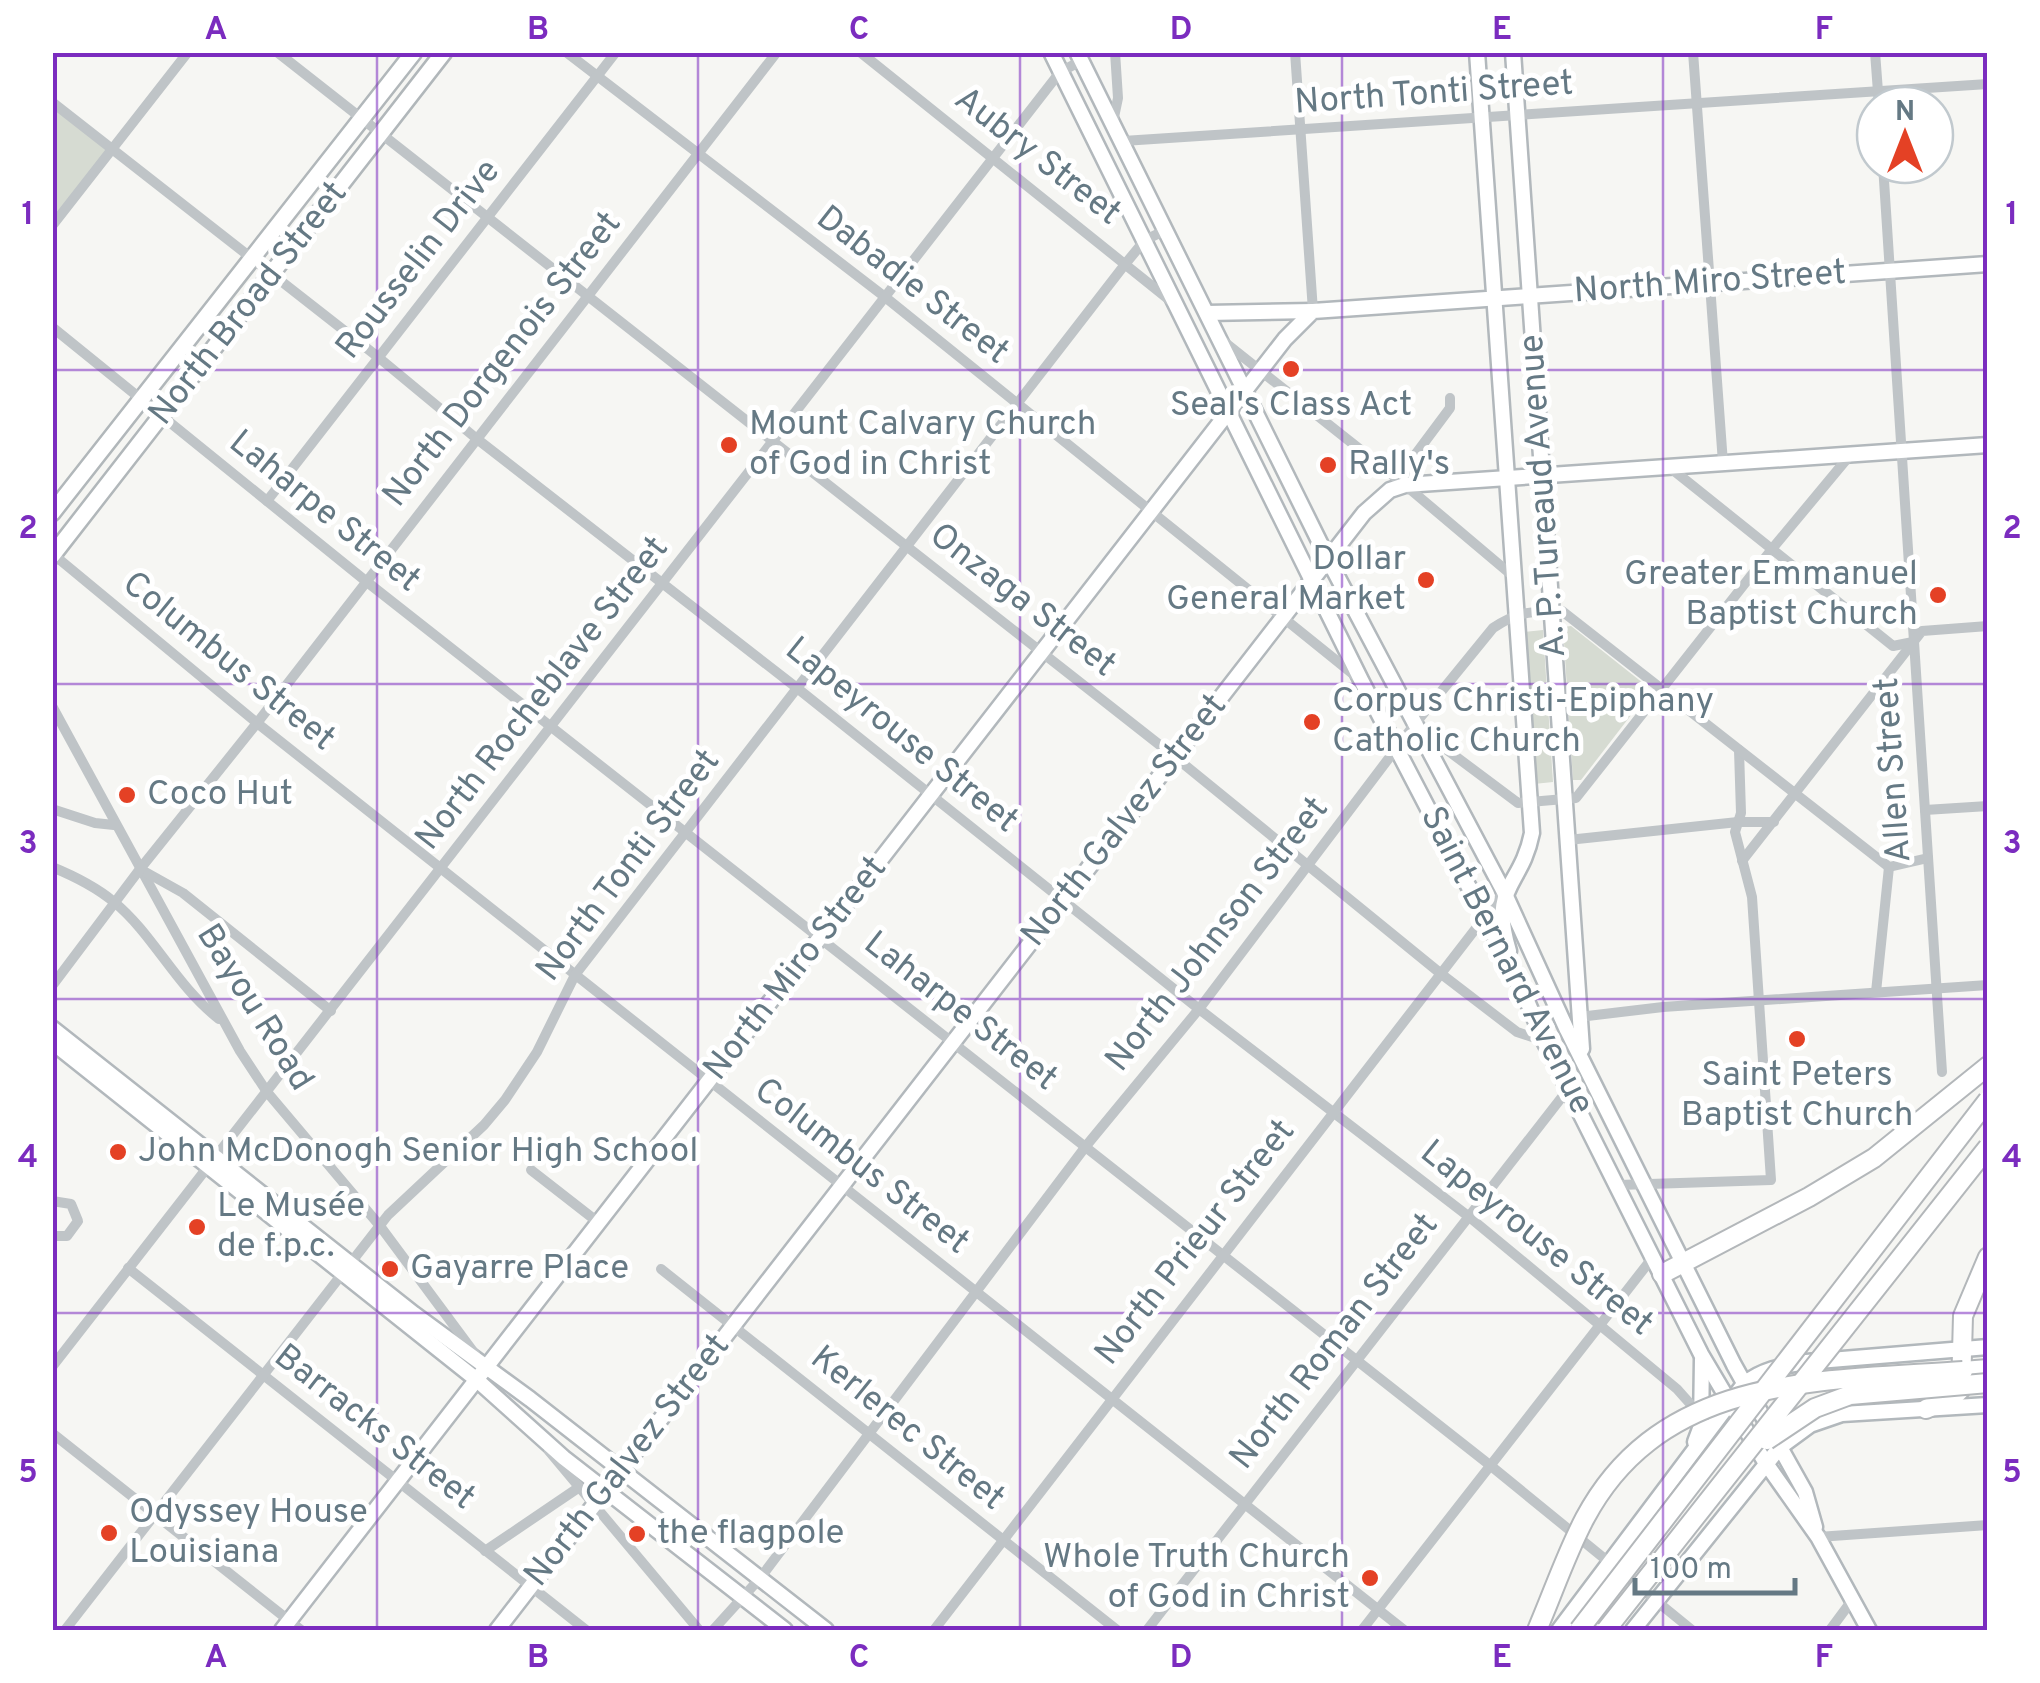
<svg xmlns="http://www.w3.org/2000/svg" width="2040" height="1683" viewBox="0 0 2040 1683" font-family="Overpass,sans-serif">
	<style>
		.green { fill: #d6dbd2 }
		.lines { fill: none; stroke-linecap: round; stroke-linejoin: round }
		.secondary-casing { stroke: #b2b8bc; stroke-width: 19 }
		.primary-casing { stroke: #b1b7ba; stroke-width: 20 }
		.highway-casing { stroke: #b3b7ba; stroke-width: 22 }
		.street { stroke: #bfc4c7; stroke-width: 10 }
		.secondary { stroke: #fff; stroke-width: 14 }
		.primary { stroke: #fff; stroke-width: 15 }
		.highway { stroke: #fff; stroke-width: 18 }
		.highway-bridge-casing { stroke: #b3b7ba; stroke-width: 22; stroke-linecap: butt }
		.highway-bridge { stroke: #fff; stroke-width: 18 }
		.grid { fill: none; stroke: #7b2cbf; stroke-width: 2.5; stroke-opacity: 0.55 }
		.poi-dot { fill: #e44125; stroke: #fff; stroke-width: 4 }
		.labels { text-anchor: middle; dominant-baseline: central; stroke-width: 10; stroke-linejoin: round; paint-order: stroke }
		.street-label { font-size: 35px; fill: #657984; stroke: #fff }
		.poi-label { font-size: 35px; fill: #657984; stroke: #fff; text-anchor: start }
		.neatline { fill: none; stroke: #7b2cbf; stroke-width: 4 }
		.grid-label { font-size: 32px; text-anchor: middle; font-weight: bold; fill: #7b2cbf }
	</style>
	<rect width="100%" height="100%" fill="#f6f6f3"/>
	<g class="green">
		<path d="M52 102 112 148 52 226Z"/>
		<path d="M1571 626 1648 687V693L1581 780H1573L1563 627Z"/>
		<path d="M1543 630 1553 782 1534 784 1524 632Z"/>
	</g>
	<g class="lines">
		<g class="secondary-casing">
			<g id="secondary">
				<path d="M1051 52 1361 680 1522 989 1544 1041 1701 1354 1765 1462 1818 1537 1869 1630"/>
				<path d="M1077 52 1328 559 1504 892 1567 1030 1734 1365 1805 1492 1815 1527"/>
				<path d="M1477 52 1532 833C1521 888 1489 885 1509 951"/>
				<path d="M1513 52 1582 1049"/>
				<path d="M1207 313 1313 311"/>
				<path d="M52 1028 414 1314 530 1399 826 1630"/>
				<path d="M52 1042 477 1380 564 1458 785 1630"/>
				<path d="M1695 1442 1701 1426 1702 1359"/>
				<path d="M282 1630 1285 339 1313 311 1988 264"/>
				<path d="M497 1630 1364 513 1390 490 1405 485 1988 445"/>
				<path d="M1559 1630 1744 1384C1763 1369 1783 1366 1806 1362L1988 1347"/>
				<path d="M1633 1630 1780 1447 1810 1425 1842 1414 1988 1405"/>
			</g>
		</g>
		<g class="primary-casing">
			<g id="primary">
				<path d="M52 513 414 52"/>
				<path d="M52 556 444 52"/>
			</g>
		</g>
		<g class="highway-casing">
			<g id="highway">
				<path d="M1662 1274 1809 1197 1874 1158 1988 1066"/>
				<path d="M1963 1371 1988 1369"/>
				<path d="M1926 1409 1953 1397 1961 1389 1963 1316 1988 1257"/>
			</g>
		</g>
		<g class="street">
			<path d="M277 52 1175 757 1440 973 1517 1032 1544 1041"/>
			<path d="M566 52 885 297 1358 678"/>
			<path d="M860 52 1172 302"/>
			<path d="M1295 52 1313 311"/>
			<path d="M1693 52 1723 463"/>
			<path d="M1875 52 1879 105"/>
			<path d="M52 102 378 357 477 439 797 688 1199 1009 1468 1216 1677 1389 1693 1407 1698 1418"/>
			<path d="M1113 122 1118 98 1115 52"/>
			<path d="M1123 141 1988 84"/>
			<path d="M1883 165 1942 1072"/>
			<path d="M52 226 188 52"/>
			<path d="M52 327 367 582 1491 1466 1692 1630"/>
			<path d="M1223 341 1405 485 1514 577"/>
			<path d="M1668 466 1893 646 1913 642"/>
			<path d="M1405 485 1412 459 1450 408V398"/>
			<path d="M267 501 616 52"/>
			<path d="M54 555 257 723 1404 1630"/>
			<path d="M52 706 240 1051 267 1092 380 1226 475 1354"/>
			<path d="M1419 729 1518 803 1576 798 1772 549 1851 454"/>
			<path d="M52 809 95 823 114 825"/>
			<path d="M1925 810 1988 806"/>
			<path d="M1568 840 1738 822H1774"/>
			<path d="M1742 861 1922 631 1988 626"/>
			<path d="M52 867C74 876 96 887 114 902 154 935 175 985 219 1019"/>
			<path d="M140 869 183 893 331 1011"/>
			<path d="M52 986 140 869 257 723 777 52"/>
			<path d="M1876 992 1889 867"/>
			<path d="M1579 1017 1663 1007 1988 985"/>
			<path d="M531 1170 599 1223"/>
			<path d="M1619 1185 1771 1180 1752 897 1735 832 1741 813 1739 750"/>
			<path d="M52 1201 71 1204 78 1221 67 1236H52"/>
			<path d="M128 1268 586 1630"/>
			<path d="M661 1269 1117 1630"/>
			<path d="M52 1367 1060 72 1081 61"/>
			<path d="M52 1433 301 1630"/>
			<path d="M549 1451 699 1630"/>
			<path d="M1818 1537 1988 1525"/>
			<path d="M485 1551 578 1488"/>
			<path d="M65 1630 388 1215 484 1125 505 1100 537 1052 575 975 1126 263 1145 240 1166 230"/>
			<path d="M713 1630 761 1577 1086 1146 1199 1009 1414 725 1493 628C1520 610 1531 612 1562 611L1889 867 1928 858"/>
			<path d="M934 1630 1504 892"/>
			<path d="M1147 1630 1569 1088"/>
			<path d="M1362 1630 1653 1257"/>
			<path d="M1830 1630 1853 1599"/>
		</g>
		<use href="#secondary" class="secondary"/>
		<use href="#primary" class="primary"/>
		<use href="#highway" class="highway"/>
		<g class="highway-bridge-casing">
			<g id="highway-bridge">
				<path d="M1767 1440 1815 1408 1850 1395 1988 1383"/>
				<path d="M1537 1630C1553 1593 1566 1554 1585 1518 1662 1374 1821 1381 1963 1371"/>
				<path d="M1579 1630 1988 1100"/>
				<path d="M1606 1630 1988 1147"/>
			</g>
		</g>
		<use href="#highway-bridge" class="highway-bridge"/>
	</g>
	<path class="grid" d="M377 52V1630M698 52V1630M1020 52V1630M1342 52V1630M1663 52V1630M52 370H1988M52 684H1988M52 999H1988M52 1313H1988"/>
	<g class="poi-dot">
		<circle cx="1291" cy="369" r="10"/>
		<circle cx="729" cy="445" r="10"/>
		<circle cx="1328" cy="465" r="10"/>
		<circle cx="1426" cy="580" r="10"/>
		<circle cx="1938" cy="595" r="10"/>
		<circle cx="1312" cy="722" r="10"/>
		<circle cx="127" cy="795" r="10"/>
		<circle cx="1797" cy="1039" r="10"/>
		<circle cx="118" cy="1152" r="10"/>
		<circle cx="197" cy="1227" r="10"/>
		<circle cx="390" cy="1269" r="10"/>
		<circle cx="109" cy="1533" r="10"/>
		<circle cx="637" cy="1534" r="10"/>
		<circle cx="1370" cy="1578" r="10"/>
	</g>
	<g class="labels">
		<g class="street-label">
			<text transform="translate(1434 94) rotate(-4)">North Tonti Street</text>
			<text transform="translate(1037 157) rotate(38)">Aubry Street</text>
			<text transform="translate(419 260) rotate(-52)">Rousselin Drive</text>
			<text transform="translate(1710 283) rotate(-4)">North Miro Street</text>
			<text transform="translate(912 286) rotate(38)">Dabadie Street</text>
			<text transform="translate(249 304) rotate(-52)">North Broad Street</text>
			<text transform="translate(503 360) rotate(-52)">North Dorgenois Street</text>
			<text transform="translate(1544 496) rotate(-94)">A. P. Tureaud Avenue</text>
			<text transform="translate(324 512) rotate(39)">Laharpe Street</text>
			<text transform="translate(1022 601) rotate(38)">Onzaga Street</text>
			<text transform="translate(228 662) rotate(39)">Columbus Street</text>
			<text transform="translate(543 694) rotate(-52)">North Rocheblave Street</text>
			<text transform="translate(901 736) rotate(39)">Lapeyrouse Street</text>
			<text transform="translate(1894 770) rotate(-94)">Allen Street</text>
			<text transform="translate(1125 821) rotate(-52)">North Galvez Street</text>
			<text transform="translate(629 866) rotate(-53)">North Tonti Street</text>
			<text transform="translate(1218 935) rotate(-52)">North Johnson Street</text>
			<text transform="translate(1506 961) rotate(63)">Saint Bernard Avenue</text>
			<text transform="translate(796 969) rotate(-52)">North Miro Street</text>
			<text transform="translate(254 1008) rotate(58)">Bayou Road</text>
			<text transform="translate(960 1012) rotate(38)">Laharpe Street</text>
			<text transform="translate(861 1167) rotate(38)">Columbus Street</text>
			<text transform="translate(1536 1239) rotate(39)">Lapeyrouse Street</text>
			<text transform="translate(1196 1243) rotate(-52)">North Prieur Street</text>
			<text transform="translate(1335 1342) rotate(-52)">North Roman Street</text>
			<text transform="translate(374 1428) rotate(38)">Barracks Street</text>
			<text transform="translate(907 1429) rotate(39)">Kerlerec Street</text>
			<text transform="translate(628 1461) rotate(-52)">North Galvez Street</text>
		</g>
		<g class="poi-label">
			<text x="1291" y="406" text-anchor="middle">Seal's Class Act</text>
			<text x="749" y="425">Mount Calvary Church<tspan x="749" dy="40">of God in Christ</tspan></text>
			<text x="1348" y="465">Rally's</text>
			<text x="1406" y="560" text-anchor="end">Dollar<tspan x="1406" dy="40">General Market</tspan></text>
			<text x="1918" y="575" text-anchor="end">Greater Emmanuel<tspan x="1918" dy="40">Baptist Church</tspan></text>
			<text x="1332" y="702">Corpus Christi-Epiphany<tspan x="1332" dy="40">Catholic Church</tspan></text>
			<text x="147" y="795">Coco Hut</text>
			<text x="1797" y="1076" text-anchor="middle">Saint Peters<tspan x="1797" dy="40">Baptist Church</tspan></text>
			<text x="138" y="1152">John McDonogh Senior High School</text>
			<text x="217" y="1207">Le Musée<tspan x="217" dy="40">de f.p.c.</tspan></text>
			<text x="410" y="1269">Gayarre Place</text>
			<text x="129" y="1513">Odyssey House<tspan x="129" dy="40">Louisiana</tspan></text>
			<text x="657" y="1534">the flagpole</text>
			<text x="1350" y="1558" text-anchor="end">Whole Truth Church<tspan x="1350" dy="40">of God in Christ</tspan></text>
		</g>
	</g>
	<rect width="2040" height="1683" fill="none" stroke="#ffffff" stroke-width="110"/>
	<g transform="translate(1905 135)"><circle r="48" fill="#ffffff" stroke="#c1c9ce" stroke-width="2.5"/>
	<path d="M0-8L18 38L0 25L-18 38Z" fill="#e44125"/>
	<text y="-15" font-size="28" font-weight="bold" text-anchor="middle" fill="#657984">N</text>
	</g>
	<path d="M1635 1578v15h160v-15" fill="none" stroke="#657984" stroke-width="5"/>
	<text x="1650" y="1578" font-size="30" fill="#657984" stroke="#ffffff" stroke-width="8" paint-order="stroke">100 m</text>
	<rect x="55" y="55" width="1930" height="1573" class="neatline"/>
	<g class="grid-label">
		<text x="216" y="39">A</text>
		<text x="538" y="39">B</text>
		<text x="859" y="39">C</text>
		<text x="1181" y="39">D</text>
		<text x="1502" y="39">E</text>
		<text x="1824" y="39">F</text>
		<text x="28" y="224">1</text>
		<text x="2012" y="224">1</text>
		<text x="28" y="538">2</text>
		<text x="2012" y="538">2</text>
		<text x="28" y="853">3</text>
		<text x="2012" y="853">3</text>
		<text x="28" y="1167">4</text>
		<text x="2012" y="1167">4</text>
		<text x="28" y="1482">5</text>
		<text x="2012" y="1482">5</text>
		<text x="216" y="1667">A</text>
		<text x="538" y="1667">B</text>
		<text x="859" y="1667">C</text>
		<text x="1181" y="1667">D</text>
		<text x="1502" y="1667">E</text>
		<text x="1824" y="1667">F</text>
	</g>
</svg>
